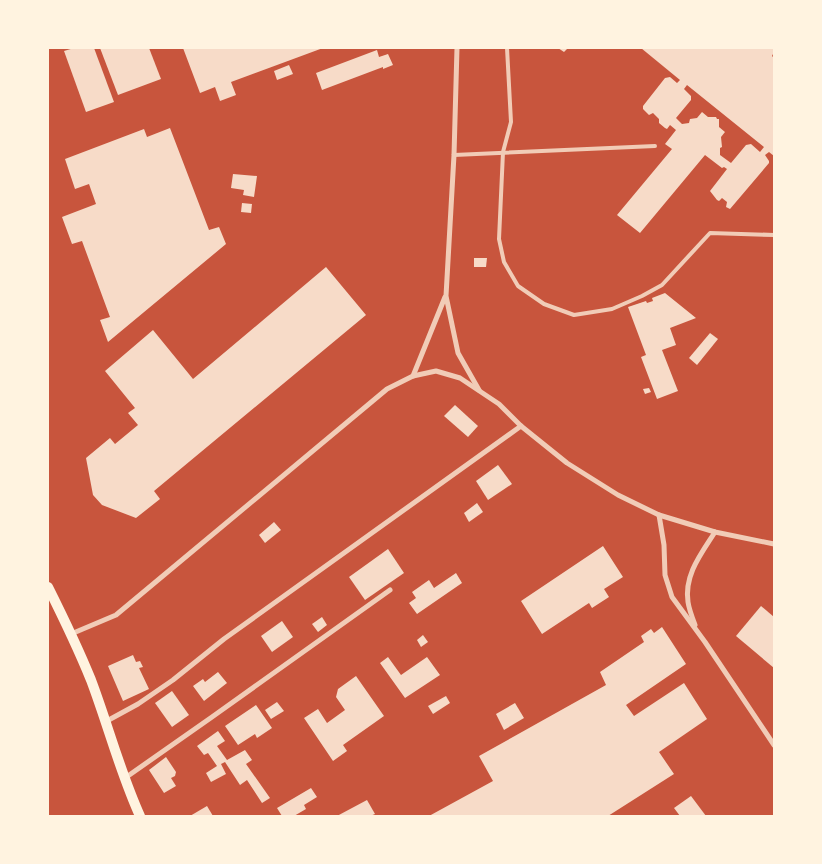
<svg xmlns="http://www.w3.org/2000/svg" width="822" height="864" viewBox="0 0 822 864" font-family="'Open Sans',sans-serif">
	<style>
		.building { fill: #f7dbc8; fill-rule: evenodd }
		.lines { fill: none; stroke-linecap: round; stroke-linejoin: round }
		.service { stroke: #f1ccb7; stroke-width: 4 }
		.minor { stroke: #f1ccb7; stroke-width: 5 }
		.secondary { stroke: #fff3e0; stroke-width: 10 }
	</style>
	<rect width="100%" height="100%" fill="#c8553d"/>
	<g class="building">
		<path d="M74 48H94L114 102 86 112 64 51Z"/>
		<path d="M100 48H149L161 79 118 95Z"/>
		<path d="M183 48H323L231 82 236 95 220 101 215 87 200 93Z"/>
		<path d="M558 48H568L564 52Z"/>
		<path d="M641 48H774V52L772 56 774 58V156L769 152 765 155 769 161V163L730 209 726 207 727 202 722 198 719 201 717 200 710 191 727 169 724 167 722 168 705 155 640 233 617 215 672 149 665 144 676 130 670 125 667 129 665 128 659 123V119L653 113 649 115 643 109V106L665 78 670 77 677 83 680 80ZM687 85 764 147 760 152 751 144 746 145 731 163 720 155V148L722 147 721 137 725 132 719 127V119H717L716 117H708L702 112 697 118 690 119 689 123 682 124 676 118 691 100V96L684 89Z"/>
		<path d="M377 50 379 57 388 54 393 65 383 69V67L322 90 316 73Z"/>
		<path d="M289 65 293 74 277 80 274 71Z"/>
		<path d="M170 128 209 230 219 227 226 244 108 342 100 320 110 317 82 241 72 244 62 217 96 204 89 184 75 189 65 159 144 129 147 137Z"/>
		<path d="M233 174 257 176 254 197 243 195 244 190 231 188Z"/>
		<path d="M242 203 252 204 251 213 241 212Z"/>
		<path d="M474 258H487L486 267H474Z"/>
		<path d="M326 267 366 315 154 491 160 499 136 518 102 505 93 495 86 458 110 438 115 444 138 425 128 413 135 408 105 371 153 330 193 379Z"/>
		<path d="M665 293 696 318 670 328 676 345 662 350 678 391 657 399 641 357 646 355 628 307 646 301 647 303 653 301 652 298Z"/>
		<path d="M710 333 718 339 697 365 689 358Z"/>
		<path d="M649 388 651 392 645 394 643 389Z"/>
		<path d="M455 405 478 426 468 437 444 416Z"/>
		<path d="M498 465 512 484 488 500 476 481Z"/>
		<path d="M477 503 483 512 469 522 464 513Z"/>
		<path d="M274 522 281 530 265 543 259 535Z"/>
		<path d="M603 546 623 577 604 589 609 597 592 608 589 603 542 634 521 601Z"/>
		<path d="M388 549 404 573 365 600 349 577Z"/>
		<path d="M456 573 462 583 417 614 409 603 416 598 412 592 429 580 434 588Z"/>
		<path d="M761 606 774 617V668L736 636Z"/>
		<path d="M322 617 327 625 318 632 312 624Z"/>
		<path d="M282 621 293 637 272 652 261 636Z"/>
		<path d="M662 627 686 664 626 705 634 716 684 683 707 719 659 752 674 774 608 816H429L493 781 479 756 606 685 600 672 644 642 641 636 651 629 654 633Z"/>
		<path d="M423 635 428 642 421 647 417 640Z"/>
		<path d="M133 655 136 662 140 661 143 667 139 668 149 689 123 701 108 666Z"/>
		<path d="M388 657 401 675 427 657 440 675 405 698 380 663Z"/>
		<path d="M218 672 227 683 204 701 193 686 203 679 205 682Z"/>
		<path d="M356 676 384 716 343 745 347 751 333 761 304 718 318 709 327 723 345 710 336 697 338 689Z"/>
		<path d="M172 691 189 715 172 727 155 703Z"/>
		<path d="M446 696 450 703 433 714 428 706Z"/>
		<path d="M277 702 284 711 271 719 265 710Z"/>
		<path d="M515 703 524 718 504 730 496 714Z"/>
		<path d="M256 705 272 728 257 738 255 734 238 745 225 726Z"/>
		<path d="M218 731 225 741 217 746 227 760 245 750 252 760 246 764 270 798 262 803 247 780 240 785 225 762 221 764 226 774 211 782 206 773 217 766 208 753 204 755 197 746Z"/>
		<path d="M166 757 176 772 175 776 171 778 176 786 164 793 149 770Z"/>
		<path d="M311 788 317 797 304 805 306 809 294 816H282L277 808Z"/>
		<path d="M691 796 706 816H680L674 808Z"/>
		<path d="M367 800 375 814 370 816H337Z"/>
		<path d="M207 806 213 816H190Z"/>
	</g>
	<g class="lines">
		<g class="service">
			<path d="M507 48 511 122 503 152 499 239 504 262 518 286 544 304 574 315 612 309 642 296 662 285 710 233 774 235"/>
			<path d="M454 155 655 146"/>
		</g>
		<g class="minor">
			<path d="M457 48 454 155 446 296 458 353 479 390"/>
			<path d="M413 376 445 297"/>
			<path d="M659 515 664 545 665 575 672 597 705 642 774 745"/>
			<path d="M695 625C692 617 689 609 688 602 684 575 701 554 715 532"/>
			<path d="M71 634 116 615 387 389 413 376 436 371 460 378 499 404 521 426 567 463 618 495 659 515 715 532 774 544"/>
			<path d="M105 722 138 704 173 680 224 639 521 426"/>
			<path d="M125 778 212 717 390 590"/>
		</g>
		<path class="secondary" d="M48 587C63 617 78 648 91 680 108 725 120 772 140 816"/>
	</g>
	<rect width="822" height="864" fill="none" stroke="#fff3e0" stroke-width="98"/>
</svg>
